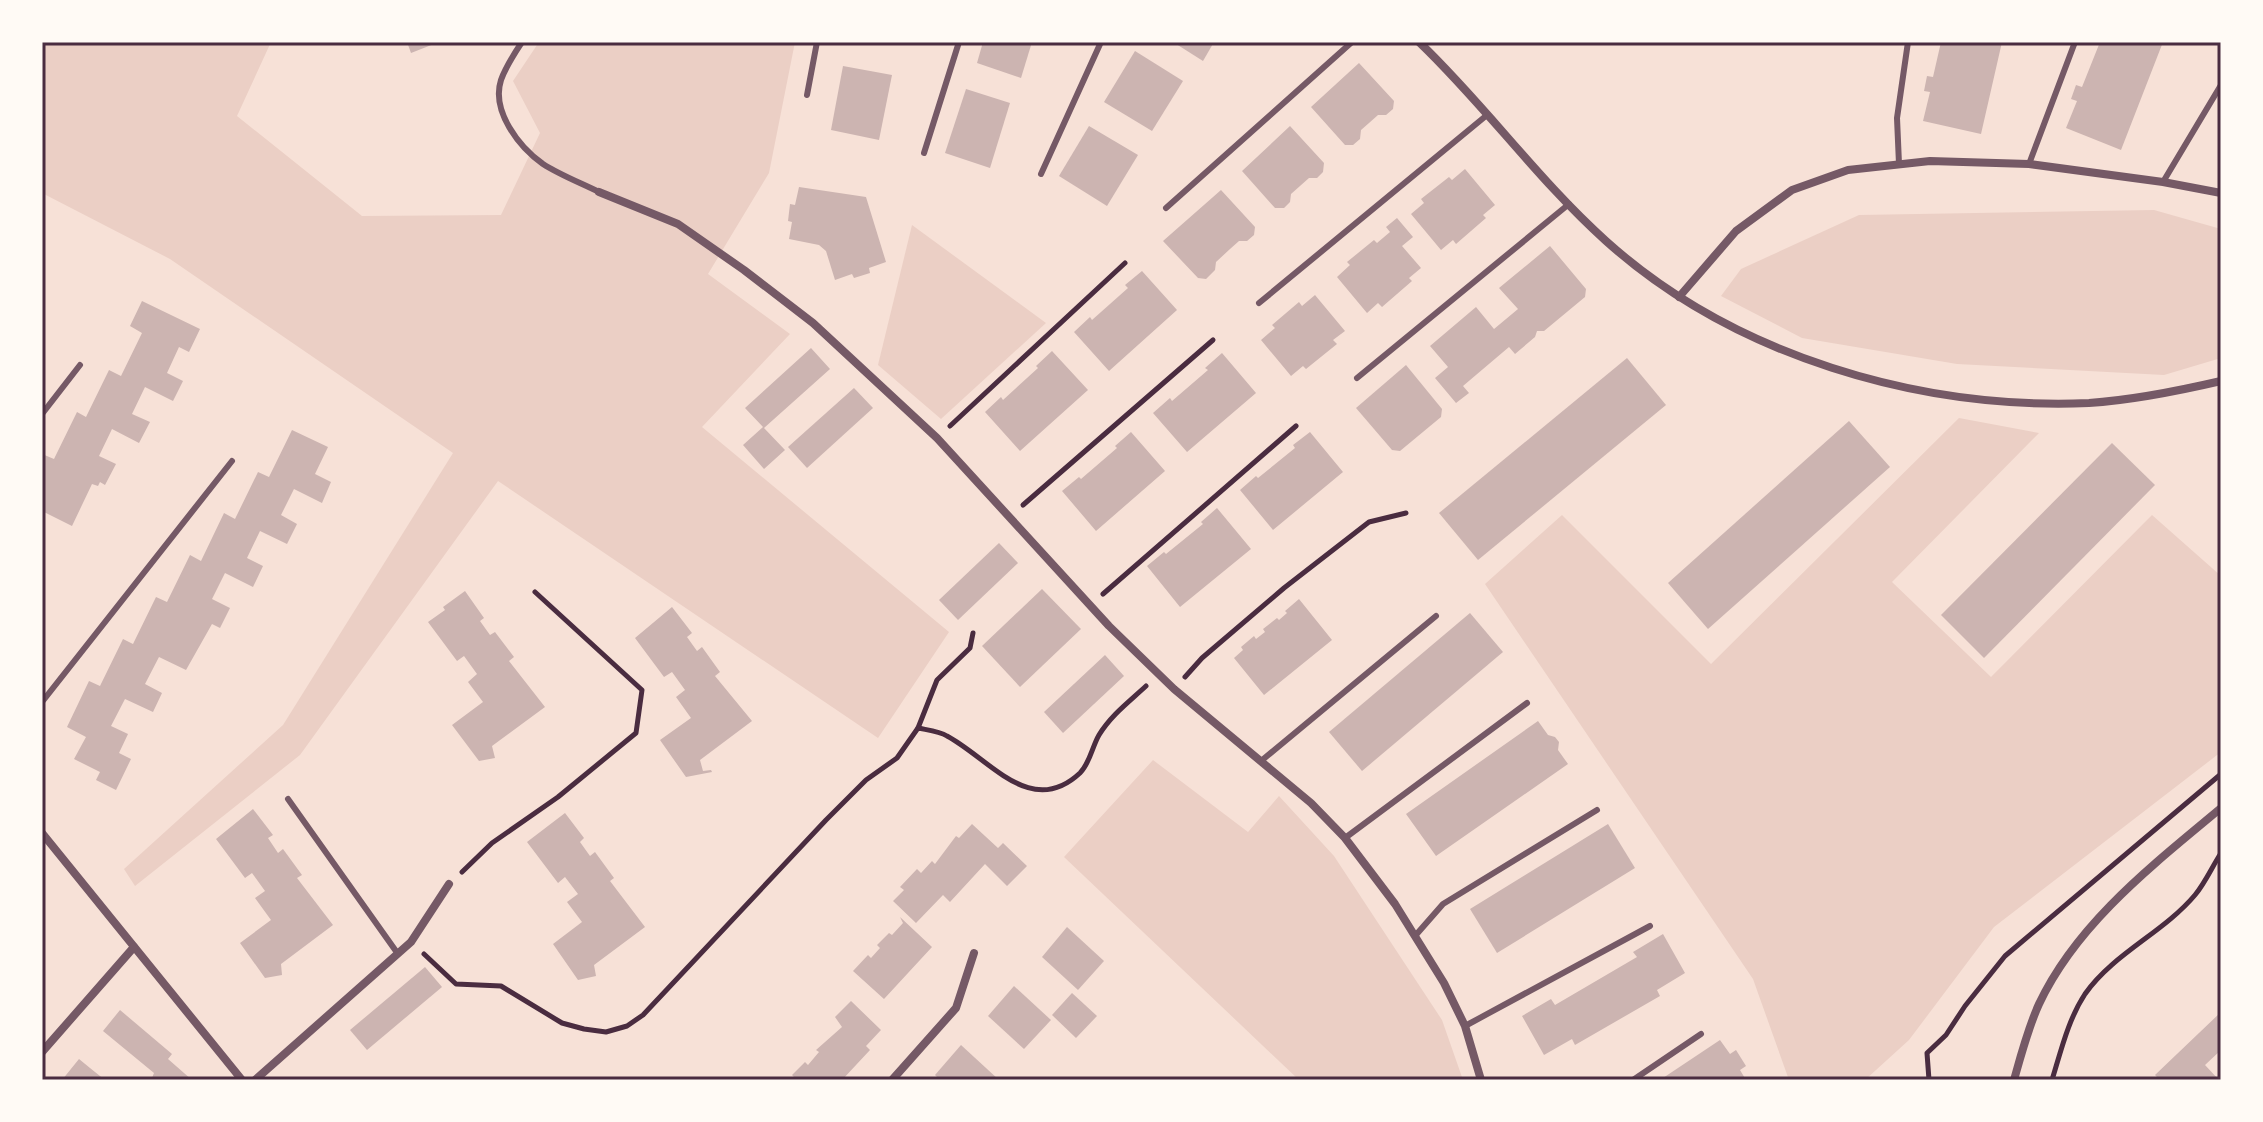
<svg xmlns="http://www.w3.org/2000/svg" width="2263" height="1122" viewBox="0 0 2263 1122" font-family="'Exo 2',sans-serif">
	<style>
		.green { fill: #ebcfc5 }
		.building { fill: #ccb4b1 }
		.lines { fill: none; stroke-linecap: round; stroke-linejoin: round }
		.path { stroke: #4a2c40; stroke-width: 5 }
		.service { stroke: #755966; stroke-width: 6 }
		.minor { stroke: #755966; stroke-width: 8 }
		.neatline { fill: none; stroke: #4a2c40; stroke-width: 3 }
	</style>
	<rect width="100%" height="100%" fill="#f7e1d7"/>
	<g class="green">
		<path d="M42 42H271L237 116 362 216 501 215 540 133 513 81 539 42H795L769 173 708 274 790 334 702 427 949 632 878 738 498 481 300 755 135 886 124 869 283 725 453 453 170 259 42 193Z"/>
		<path d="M2154 210 2221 229V358L2164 375 1957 364 1802 338 1721 296 1741 269 1859 215Z"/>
		<path d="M912 225 1046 323 941 419 878 365Z"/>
		<path d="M1959 418 2039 433 1892 582 1991 677 2152 515 2221 576V752L1994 927 1909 1040 1865 1080H1789L1753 979 1485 584 1562 515 1711 664Z"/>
		<path d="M1153 760 1248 832 1279 796 1334 856 1442 1020 1463 1080H1299L1064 857Z"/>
	</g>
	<g class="building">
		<path d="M407 42H439L411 53Z"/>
		<path d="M983 42H1032L1021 78 977 63Z"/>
		<path d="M1173 42H1214L1203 61Z"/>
		<path d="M1941 42H2002L1981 134 1923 121 1930 92 1924 91 1927 76 1933 77Z"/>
		<path d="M2100 42H2163L2121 150 2066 128 2077 101 2071 99 2076 85 2082 87Z"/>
		<path d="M1135 51 1183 81 1152 131 1104 102Z"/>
		<path d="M1359 63 1394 101 1393 109 1386 115H1378L1369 123 1361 130 1360 139 1353 145H1345L1311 107Z"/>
		<path d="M843 66 892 75 879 140 831 130Z"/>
		<path d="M966 89 1010 103 990 168 945 153Z"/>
		<path d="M1089 126 1138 155 1107 206 1059 176Z"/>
		<path d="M1290 126 1324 163 1323 172 1317 178H1309L1291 194 1290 202 1284 208H1275L1242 171Z"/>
		<path d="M1465 169 1495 205 1483 215 1486 218 1456 244 1453 240 1441 250 1411 214 1424 203 1421 199 1449 177 1452 180Z"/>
		<path d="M799 187 866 197 886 262 869 268 870 273 854 278 852 274 835 280 826 251 819 245 789 239 792 222 788 221 790 204 795 205Z"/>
		<path d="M1221 190 1255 227 1254 235 1247 241H1239L1230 249 1216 262 1215 270 1206 279 1198 278 1163 241Z"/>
		<path d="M1397 218 1413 237 1402 246 1421 268 1409 278 1412 281 1382 307 1378 303 1367 313 1337 277 1350 265 1347 262 1374 240 1377 243 1390 232 1386 227Z"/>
		<path d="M1550 246 1586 289 1585 297 1544 331H1537L1535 337 1515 354 1509 347 1463 386 1469 393 1456 403 1435 378 1448 367 1430 346 1476 307 1494 329 1518 309 1499 288Z"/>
		<path d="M1142 271 1177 310 1109 371 1074 332 1090 317 1092 320 1128 288 1125 285Z"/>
		<path d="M1315 295 1345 331 1333 340 1337 344 1306 369 1303 366 1291 376 1261 340 1275 328 1272 325 1299 302 1302 306Z"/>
		<path d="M142 301 200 329 189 352 179 347 167 373 183 381 173 401 145 387 132 414 150 422 139 443 112 429 99 456 116 464 105 485 100 482 98 486 92 484 72 526 42 511V454L54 459 77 412 86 417 109 370 121 376 142 333 130 326Z"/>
		<path d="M811 348 830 369 764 428 785 450 764 469 743 445 763 427 745 408Z"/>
		<path d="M1052 351 1088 390 1020 451 985 412 1001 397 1003 400 1038 368 1036 366Z"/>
		<path d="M1222 353 1256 393 1187 452 1153 413 1170 398 1172 401 1208 370 1205 368Z"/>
		<path d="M1627 358 1666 405 1478 560 1439 513Z"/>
		<path d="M1406 365 1442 409 1441 417 1400 451 1392 450 1356 408Z"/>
		<path d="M854 388 873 408 807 468 788 447Z"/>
		<path d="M1849 421 1890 467 1708 629 1668 583Z"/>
		<path d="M292 430 328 447 315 474 331 482 322 503 294 489 281 515 297 524 287 544 260 531 247 558 263 566 253 587 225 573 212 599 230 608 220 628 212 624 186 670 159 657 145 684 162 693 153 712 125 699 111 726 128 734 119 753 131 759 116 790 96 780 100 772 74 759 86 737 67 727 89 681 100 686 123 639 133 644 156 597 167 602 190 555 201 561 224 513 235 519 258 472 269 477Z"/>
		<path d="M1131 432 1165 471 1096 531 1062 491 1079 477 1081 479 1117 448 1115 446Z"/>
		<path d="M1310 432 1343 472 1273 530 1240 490 1256 476 1258 478 1295 448 1293 445Z"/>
		<path d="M2112 443 2155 485 1984 658 1941 615Z"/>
		<path d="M1217 508 1251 549 1180 607 1147 566 1164 552 1166 554 1203 524 1201 522Z"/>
		<path d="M999 543 1018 563 958 620 939 600Z"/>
		<path d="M1042 589 1081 629 1020 687 982 646Z"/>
		<path d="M465 591 484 618 480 621 490 635 495 632 514 657 509 661 545 707 492 746 495 758 479 761 452 725 483 702 468 682 477 674 464 656 457 661 428 622 445 610 443 607Z"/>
		<path d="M1299 599 1332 640 1264 695 1234 658 1243 650 1241 647 1254 636 1256 639 1265 632 1263 629 1277 618 1279 620 1287 613 1285 611Z"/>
		<path d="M672 607 692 633 687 637 697 651 702 647 720 672 715 676 752 721 700 760 703 771 711 770 712 772 686 777 660 740 691 718 676 697 685 690 672 672 664 677 635 638Z"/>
		<path d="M1470 613 1503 652 1362 771 1329 732Z"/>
		<path d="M1105 655 1124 676 1063 733 1044 712Z"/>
		<path d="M1538 721 1548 735 1555 737 1559 742 1558 750 1568 764 1436 856 1406 814Z"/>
		<path d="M253 809 273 835 268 838 278 853 283 849 302 875 297 878 333 925 281 964 282 975 265 978 240 943 271 920 255 898 265 891 252 873 245 878 216 839Z"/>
		<path d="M565 813 584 838 580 842 590 856 595 852 614 878 610 881 645 927 594 965 596 976 578 980 553 944 582 922 567 902 578 894 565 877 558 883 527 842Z"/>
		<path d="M972 824 998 848 1003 843 1027 866 1007 886 985 864 950 902 943 895 916 923 893 901 904 890 900 887 917 869 921 873 932 861 935 864 956 836 959 838Z"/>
		<path d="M1608 824 1635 868 1497 953 1470 909Z"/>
		<path d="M900 917 932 947 884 999 853 971 868 955 871 958 880 948 877 945 889 933 892 935 903 923Z"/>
		<path d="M1067 927 1104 961 1078 990 1042 957Z"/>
		<path d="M1663 934 1685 973 1657 990 1660 996 1575 1045 1572 1039 1544 1055 1522 1016 1551 999 1555 1005 1637 957 1633 952Z"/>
		<path d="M425 967 442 987 367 1050 350 1030Z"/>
		<path d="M1014 986 1051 1020 1024 1049 988 1016Z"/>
		<path d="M1072 993 1097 1016 1076 1038 1052 1015Z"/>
		<path d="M851 1001 881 1030 866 1046 870 1050 842 1080H797L792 1075 805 1062 808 1065 819 1052 816 1050 842 1027 835 1017Z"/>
		<path d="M120 1010 172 1054 168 1059 192 1080 152 1078 154 1073 103 1031Z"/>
		<path d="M2221 1012V1050L2205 1065 2219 1080H2160L2155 1075Z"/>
		<path d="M1720 1040 1730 1054 1736 1050 1746 1066 1740 1070 1746 1080H1660Z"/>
		<path d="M961 1045 999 1080H940L935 1075Z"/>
		<path d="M79 1059 90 1068 105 1080H62Z"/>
	</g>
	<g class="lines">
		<g class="path">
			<path d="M950 426 1125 263"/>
			<path d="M1023 505 1213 340"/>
			<path d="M1103 594 1296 426"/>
			<path d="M1185 677 1202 658 1284 588 1369 522 1406 513"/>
			<path d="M918 728 937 680 970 648 973 633"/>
			<path d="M462 872 492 843 558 797 636 733 642 690 535 592"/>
			<path d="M424 954 456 984 501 986 562 1023 584 1029 606 1032 627 1026 643 1015 826 820 866 780 897 758 918 728C927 730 939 731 947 736 990 759 1031 819 1080 773 1090 763 1092 747 1099 735 1111 715 1130 701 1146 686"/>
			<path d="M1929 1080 1927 1053 1946 1035 1965 1006 2005 956 2221 774"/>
			<path d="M2052 1080C2061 1051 2068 1020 2085 994 2114 953 2163 933 2195 895 2205 883 2212 867 2221 853"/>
		</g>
		<g class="service">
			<path d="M522 42C514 54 506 66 501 80 491 111 519 147 543 164 560 175 581 183 599 192"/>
			<path d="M807 95 817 42"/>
			<path d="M924 153 959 42"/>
			<path d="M1899 164 1897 118 1908 42"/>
			<path d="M2029 164 2075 42"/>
			<path d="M1041 174 1101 42"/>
			<path d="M2163 182 2221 85"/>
			<path d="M1166 208 1352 42"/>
			<path d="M1259 303 1487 115"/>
			<path d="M1357 378 1569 204"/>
			<path d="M42 414 80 365"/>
			<path d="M42 702 232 461"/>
			<path d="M1261 761 1436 616"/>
			<path d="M288 799 398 954"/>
			<path d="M1345 838 1527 703"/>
			<path d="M1415 936 1443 904 1597 810"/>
			<path d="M1465 1026 1650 926"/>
			<path d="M1633 1080 1701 1034"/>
		</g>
		<g class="minor">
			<path d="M1419 42C1485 105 1538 180 1606 241 1734 356 1919 410 2089 403 2134 400 2178 391 2221 381"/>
			<path d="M599 192 678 224 744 270 813 323 937 438 1109 626 1174 689 1311 803 1345 838 1395 904 1444 983 1465 1026 1481 1080"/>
			<path d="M1679 297 1736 231 1792 190 1848 170 1930 161 2029 164 2163 182 2221 193"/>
			<path d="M42 833 242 1080"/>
			<path d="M42 1052 134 947"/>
			<path d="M255 1080 411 942 449 884"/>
			<path d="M892 1080 956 1008 974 953"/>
			<path d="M2014 1080C2021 1055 2028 1028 2039 1004 2077 923 2154 864 2221 808"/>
		</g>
	</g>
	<rect width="2263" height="1122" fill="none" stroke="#fffaf5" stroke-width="88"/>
	<rect x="44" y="44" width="2175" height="1034" class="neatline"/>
</svg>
